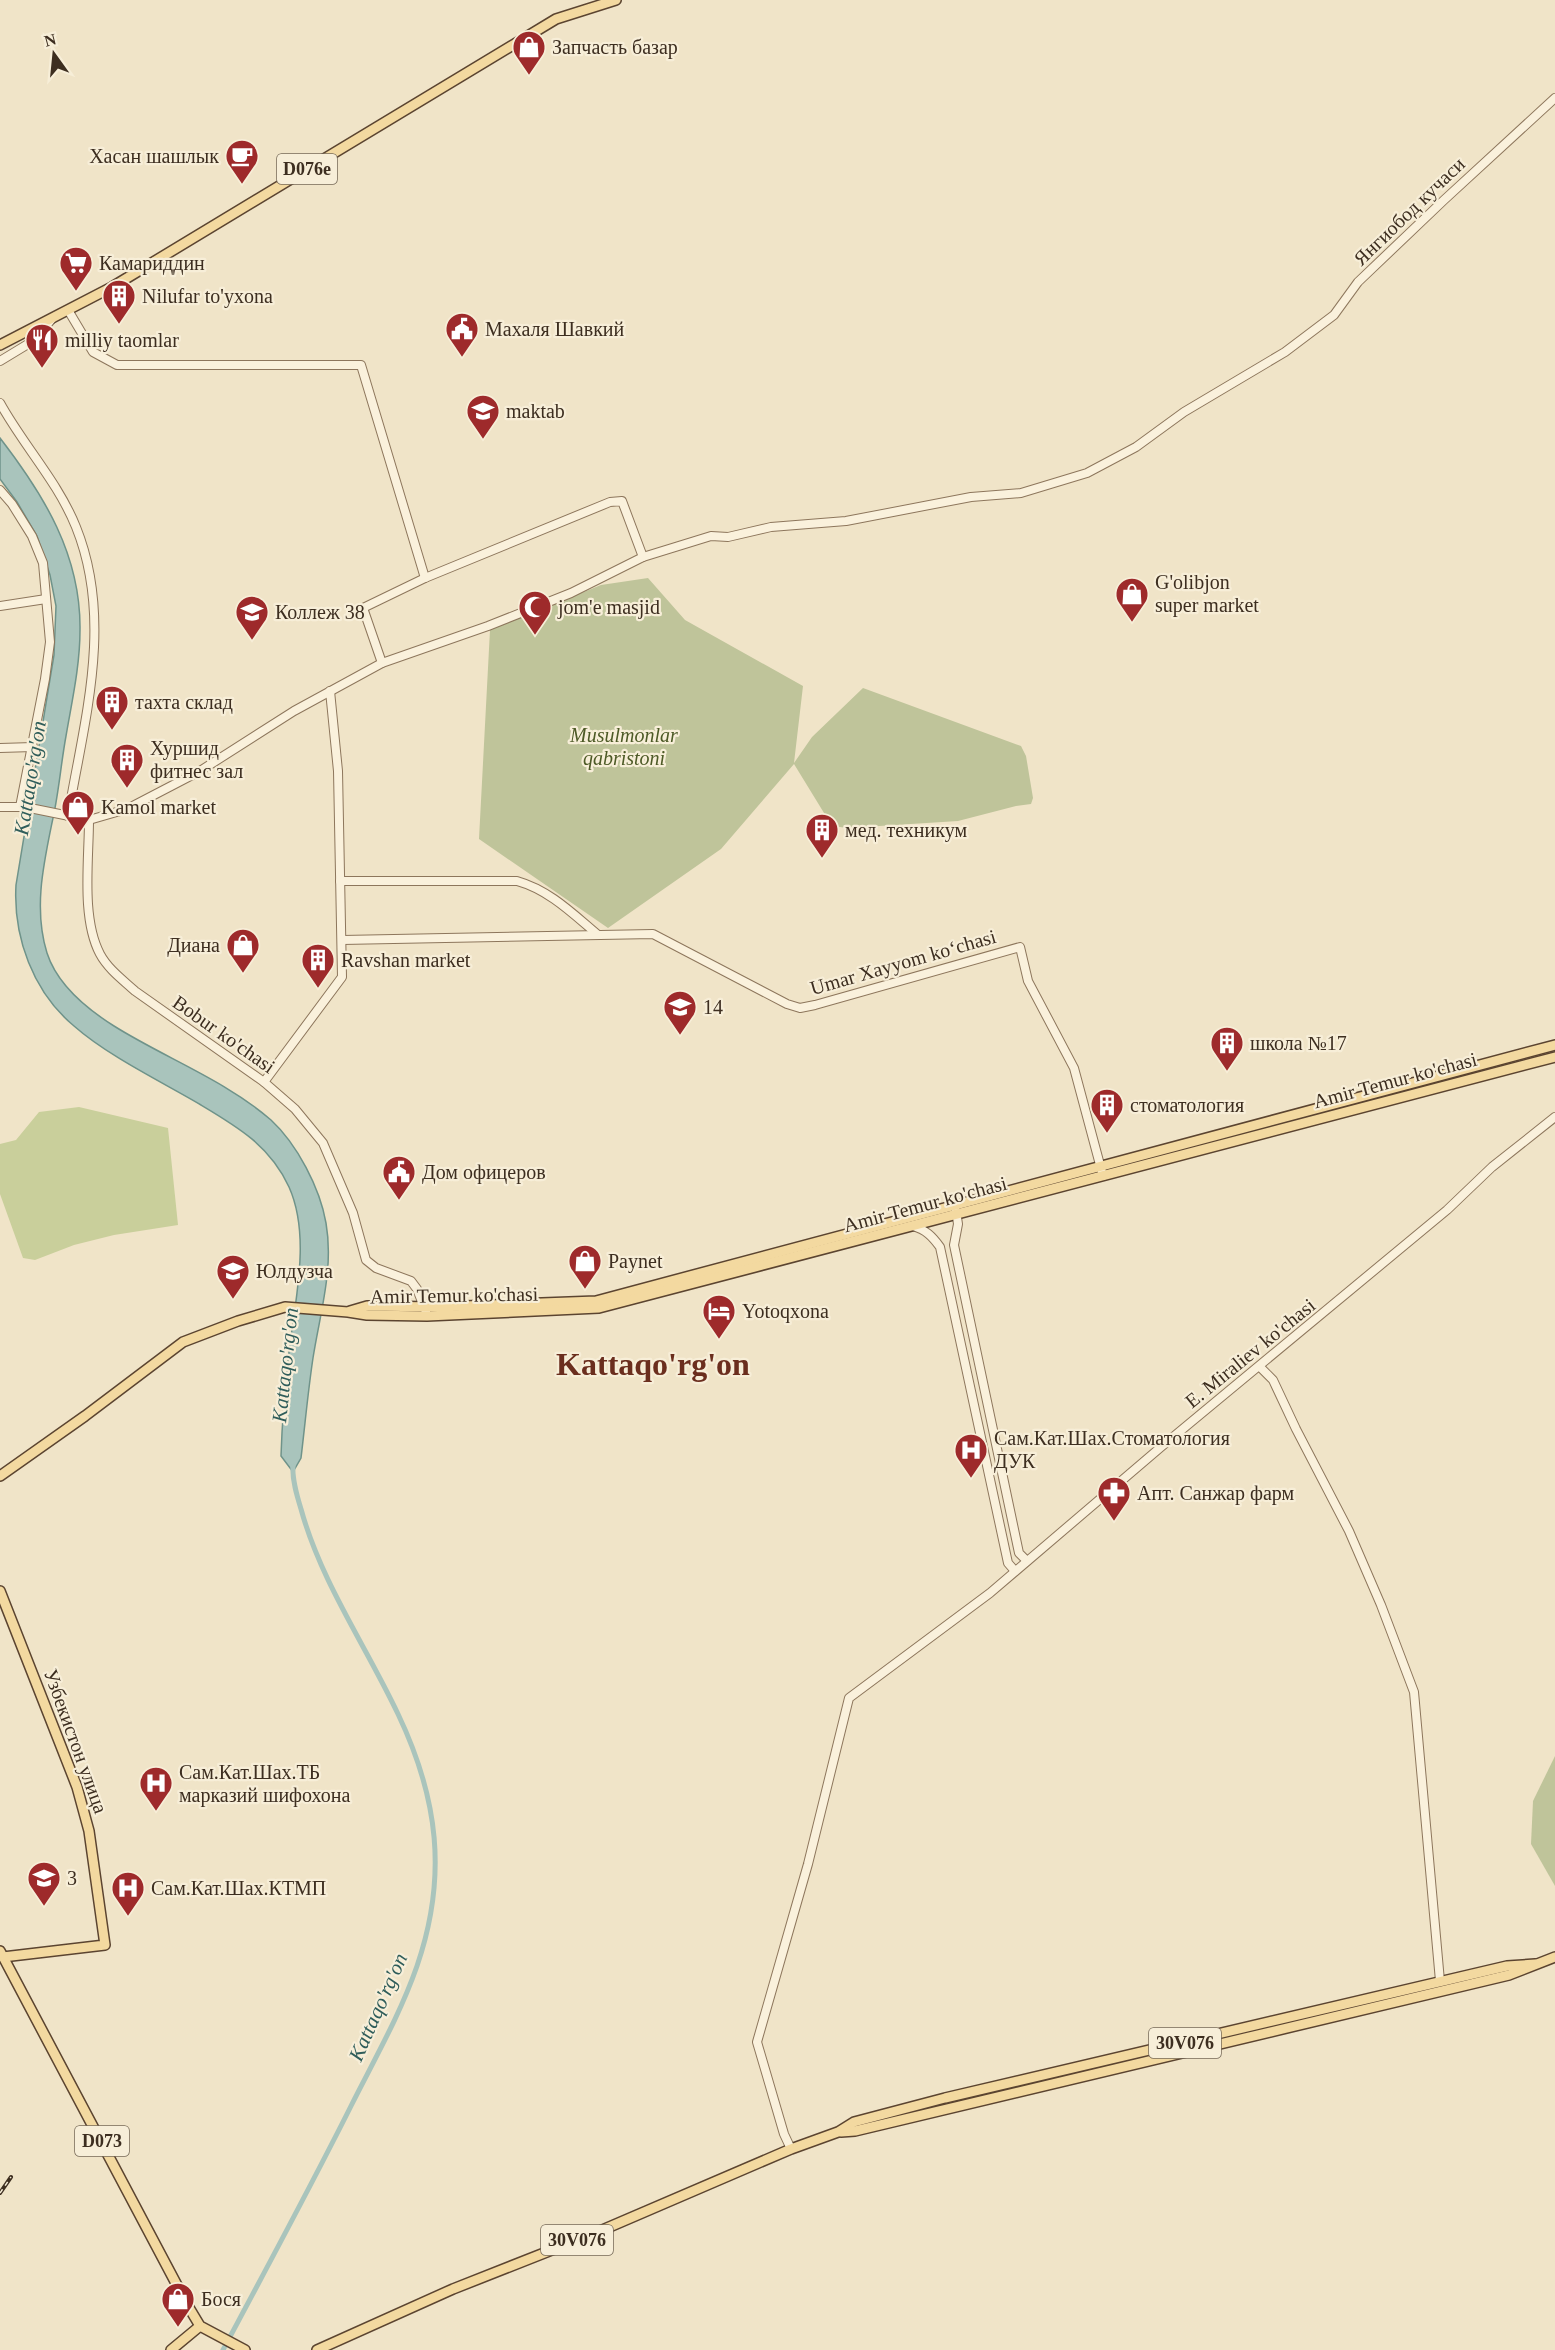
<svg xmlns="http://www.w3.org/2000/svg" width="1555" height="2350" viewBox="0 0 1555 2350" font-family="'Times New Roman',serif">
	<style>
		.green { fill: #c9cf9b }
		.cemetery { fill: #bfc49a }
		.water { fill: #a9c4bc; stroke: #6f938a; stroke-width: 1.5 }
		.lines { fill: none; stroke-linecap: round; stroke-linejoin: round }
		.canal { stroke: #a9c4bc; stroke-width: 5 }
		.minor-casing { stroke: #8d765c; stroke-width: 10 }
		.major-casing { stroke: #5b4430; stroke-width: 12 }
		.minor { stroke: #faf1dc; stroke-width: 8 }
		.major { stroke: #f3d9a0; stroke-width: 9 }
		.rail-casing { stroke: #3d2e20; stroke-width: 4 }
		.rail { stroke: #f7eed8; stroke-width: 1.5; stroke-dasharray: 4.5; stroke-linecap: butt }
		.labels { text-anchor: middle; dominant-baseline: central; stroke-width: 4.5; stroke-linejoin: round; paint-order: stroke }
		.shield { fill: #f7eed8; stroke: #756857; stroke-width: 1.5 }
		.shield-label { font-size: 18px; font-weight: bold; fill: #3d2e20 }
		.poi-label { font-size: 20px; fill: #3d2e20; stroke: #f7eed8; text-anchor: start }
		.street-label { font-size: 20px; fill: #3d2e20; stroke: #f7eed8 }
		.park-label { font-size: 20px; font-style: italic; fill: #4d5a26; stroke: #f7eed8 }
		.water-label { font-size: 21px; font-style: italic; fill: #2f5d5a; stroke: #f7eed8 }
		.town-label { font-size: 32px; font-weight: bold; fill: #6b2e1e; stroke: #f7eed8 }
	</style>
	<rect width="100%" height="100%" fill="#f0e4c8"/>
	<path class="green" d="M79 1107 168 1128 178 1225 114 1235 74 1245 35 1260 23 1258 0 1194V1144L16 1140 39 1112Z"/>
	<g class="cemetery">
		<path d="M648 578 685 620 803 686 794 763 812 737 863 688 1021 746 1026 756 1033 798 1031 804 1016 806 958 821 848 828 832 826 794 764 721 849 608 928 479 839 490 630 601 585Z"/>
		<path d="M1555 1756V1886L1531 1844 1533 1801Z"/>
	</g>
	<path class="water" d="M0 438C44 495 81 555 80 630 80 666 72 701 66 736 61 763 59 791 53 818 44 862 33 908 47 953 57 984 87 1009 114 1026 165 1058 225 1080 271 1120 297 1144 320 1188 326 1223 334 1269 320 1313 313 1358 308 1391 305 1425 301 1458L293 1472 281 1456C282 1422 285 1387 289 1352 295 1301 311 1236 289 1187 270 1146 238 1127 201 1105 162 1082 108 1056 74 1026 33 992 13 937 16 885L54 655 56 606 50 575 37 536 17 502 0 479Z"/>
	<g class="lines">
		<path class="canal" d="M223 2350C266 2269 310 2188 351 2106 374 2060 400 2015 417 1966 448 1876 438 1798 398 1714 366 1646 321 1582 301 1509 297 1496 292 1480 293 1466"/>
		<g class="minor-casing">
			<g id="minor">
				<path d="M68 310 93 352 117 365H361L425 578"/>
				<path d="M0 361 33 341 52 319"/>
				<path d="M0 403C23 445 58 482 76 527 114 621 84 721 68 816"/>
				<path d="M0 490 12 504 32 536 43 563 50 642 45 679 20 807"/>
				<path d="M0 606 46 599"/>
				<path d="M382 663 363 608 425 578 610 502 622 501 643 557"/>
				<path d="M0 748 33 747"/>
				<path d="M0 807H25L89 820 127 809 200 771 294 711 382 663 488 626 571 593 643 557 711 536 728 537 771 527 846 521 971 497 1021 493 1087 473 1136 447 1184 412 1285 352 1334 315 1358 282 1444 200 1555 98"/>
				<path d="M89 820C89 860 81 918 100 954 108 969 123 980 135 991L264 1082 295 1109 323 1143 353 1213 366 1260 376 1268 411 1281 417 1289 426 1312"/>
				<path d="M340 881H517C549 890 572 913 597 934"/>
				<path d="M342 940 653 934 787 1004 800 1008 815 1005 1020 947 1028 981 1074 1068 1103 1176"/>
				<path d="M264 1082 342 977 338 771 330 691"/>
				<path d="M956 1211 958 1224 954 1245 1019 1553 1027 1561"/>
				<path d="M913 1226C926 1230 932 1236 940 1247L1008 1563 1015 1571"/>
				<path d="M1260 1367 1273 1380 1296 1429 1349 1531 1381 1605 1414 1692 1440 1981"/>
				<path d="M791 2149 784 2134 757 2042 808 1864 849 1698 990 1593 1161 1447 1447 1210 1492 1167 1555 1117"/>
			</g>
		</g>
		<g class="major-casing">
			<g id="major">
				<path d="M0 345 112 287 556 19 616 0"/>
				<path d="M350 1311 367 1306 439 1307 596 1301 1555 1045"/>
				<path d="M0 1476 85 1416 183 1342 238 1321 285 1307 348 1312 367 1315 427 1316 599 1308 1555 1057"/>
				<path d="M0 1591 77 1787 89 1831 105 1945 3 1957"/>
				<path d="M0 1951 188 2306 200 2326 245 2350"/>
				<path d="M841 2132 855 2131 1509 1975 1555 1957"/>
				<path d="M171 2350 200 2326"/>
				<path d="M317 2350 453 2289 600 2231 791 2149 838 2132 854 2122 945 2098 1507 1966 1535 1964"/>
			</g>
		</g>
		<use href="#minor" class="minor"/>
		<use href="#major" class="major"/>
		<g class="rail-casing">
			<path id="rail" d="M0 2193 11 2177"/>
		</g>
		<use href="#rail" class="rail"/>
	</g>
	<defs>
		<g id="shop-pin" transform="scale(1.725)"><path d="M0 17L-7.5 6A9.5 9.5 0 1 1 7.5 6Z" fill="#9e2a2b" stroke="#f7eed8"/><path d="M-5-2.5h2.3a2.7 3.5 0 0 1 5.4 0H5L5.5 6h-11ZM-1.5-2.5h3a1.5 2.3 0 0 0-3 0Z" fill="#fff"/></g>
		<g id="cafe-pin" transform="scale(1.725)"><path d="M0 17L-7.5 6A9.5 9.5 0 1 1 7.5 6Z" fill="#9e2a2b" stroke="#f7eed8"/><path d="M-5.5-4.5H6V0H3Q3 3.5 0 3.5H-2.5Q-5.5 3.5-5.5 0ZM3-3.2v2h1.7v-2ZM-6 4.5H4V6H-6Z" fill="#fff"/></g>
		<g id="supermarket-pin" transform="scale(1.725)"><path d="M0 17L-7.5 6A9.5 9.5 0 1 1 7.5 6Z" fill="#9e2a2b" stroke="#f7eed8"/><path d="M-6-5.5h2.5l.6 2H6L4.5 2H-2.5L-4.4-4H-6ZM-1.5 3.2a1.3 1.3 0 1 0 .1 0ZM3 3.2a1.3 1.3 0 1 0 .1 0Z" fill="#fff"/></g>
		<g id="building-pin" transform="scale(1.725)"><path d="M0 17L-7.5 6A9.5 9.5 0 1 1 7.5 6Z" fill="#9e2a2b" stroke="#f7eed8"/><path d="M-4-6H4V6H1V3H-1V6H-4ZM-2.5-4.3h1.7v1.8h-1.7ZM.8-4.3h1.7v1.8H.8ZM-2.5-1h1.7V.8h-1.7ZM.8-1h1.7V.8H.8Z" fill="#fff"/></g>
		<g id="civic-pin" transform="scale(1.725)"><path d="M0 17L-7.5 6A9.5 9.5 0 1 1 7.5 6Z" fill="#9e2a2b" stroke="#f7eed8"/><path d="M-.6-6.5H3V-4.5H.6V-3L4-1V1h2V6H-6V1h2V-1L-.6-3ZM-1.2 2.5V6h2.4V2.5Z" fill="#fff"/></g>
		<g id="restaurant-pin" transform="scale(1.725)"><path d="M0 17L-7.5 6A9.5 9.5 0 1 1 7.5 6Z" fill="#9e2a2b" stroke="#f7eed8"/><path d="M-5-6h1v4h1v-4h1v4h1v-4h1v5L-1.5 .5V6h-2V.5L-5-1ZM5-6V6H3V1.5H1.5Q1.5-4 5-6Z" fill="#fff"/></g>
		<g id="school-pin" transform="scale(1.725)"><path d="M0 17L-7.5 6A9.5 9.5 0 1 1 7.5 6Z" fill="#9e2a2b" stroke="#f7eed8"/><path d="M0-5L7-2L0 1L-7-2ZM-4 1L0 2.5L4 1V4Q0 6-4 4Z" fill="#fff"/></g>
		<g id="mosque-pin" transform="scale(1.725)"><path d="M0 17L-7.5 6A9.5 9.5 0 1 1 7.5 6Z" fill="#9e2a2b" stroke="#f7eed8"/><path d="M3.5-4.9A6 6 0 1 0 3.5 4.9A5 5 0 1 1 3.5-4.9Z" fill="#fff"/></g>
		<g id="hotel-pin" transform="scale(1.725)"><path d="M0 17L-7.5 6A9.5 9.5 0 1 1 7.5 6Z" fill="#9e2a2b" stroke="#f7eed8"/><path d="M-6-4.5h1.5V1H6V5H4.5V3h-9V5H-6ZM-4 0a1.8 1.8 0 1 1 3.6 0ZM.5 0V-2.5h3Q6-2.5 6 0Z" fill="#fff"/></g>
		<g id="hospital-pin" transform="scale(1.725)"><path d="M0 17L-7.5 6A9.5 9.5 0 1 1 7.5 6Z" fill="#9e2a2b" stroke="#f7eed8"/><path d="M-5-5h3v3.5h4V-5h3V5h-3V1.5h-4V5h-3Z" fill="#fff"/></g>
		<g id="pharmacy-pin" transform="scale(1.725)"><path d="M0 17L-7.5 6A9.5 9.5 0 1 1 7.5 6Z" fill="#9e2a2b" stroke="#f7eed8"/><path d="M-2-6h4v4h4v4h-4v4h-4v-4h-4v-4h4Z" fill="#fff"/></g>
	</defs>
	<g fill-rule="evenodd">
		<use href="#shop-pin" x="529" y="47"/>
		<use href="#cafe-pin" x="242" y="156"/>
		<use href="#supermarket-pin" x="76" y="263"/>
		<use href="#building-pin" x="119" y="296"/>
		<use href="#civic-pin" x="462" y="329"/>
		<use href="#restaurant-pin" x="42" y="340"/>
		<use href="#school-pin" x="483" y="411"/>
		<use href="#shop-pin" x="1132" y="594"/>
		<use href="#mosque-pin" x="535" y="607"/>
		<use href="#school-pin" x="252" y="612"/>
		<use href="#building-pin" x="112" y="702"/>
		<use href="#building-pin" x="127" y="760"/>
		<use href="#shop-pin" x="78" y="807"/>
		<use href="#building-pin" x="822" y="830"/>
		<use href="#shop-pin" x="243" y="945"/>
		<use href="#building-pin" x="318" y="960"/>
		<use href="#school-pin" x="680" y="1007"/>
		<use href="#building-pin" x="1227" y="1043"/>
		<use href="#building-pin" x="1107" y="1105"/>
		<use href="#civic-pin" x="399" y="1172"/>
		<use href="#shop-pin" x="585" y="1261"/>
		<use href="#school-pin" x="233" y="1271"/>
		<use href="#hotel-pin" x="719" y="1311"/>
		<use href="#hospital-pin" x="971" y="1450"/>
		<use href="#pharmacy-pin" x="1114" y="1493"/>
		<use href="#hospital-pin" x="156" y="1783"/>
		<use href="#school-pin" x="44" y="1878"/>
		<use href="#hospital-pin" x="128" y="1888"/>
		<use href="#shop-pin" x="178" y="2299"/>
	</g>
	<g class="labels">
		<g class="shield">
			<rect x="277" y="154" width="60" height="30" rx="4.5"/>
			<rect x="1149" y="2028" width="72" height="30" rx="4.5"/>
			<rect x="75" y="2126" width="54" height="30" rx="4.5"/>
			<rect x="541" y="2225" width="72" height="30" rx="4.5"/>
		</g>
		<g class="shield-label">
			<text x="307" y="169">D076e</text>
			<text x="1185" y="2043">30V076</text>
			<text x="102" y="2141">D073</text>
			<text x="577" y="2240">30V076</text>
		</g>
		<g class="poi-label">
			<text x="552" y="47">Запчасть базар</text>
			<text x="219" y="156" text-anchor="end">Хасан шашлык</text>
			<text x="99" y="263">Камариддин</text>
			<text x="142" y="296">Nilufar to'yxona</text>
			<text x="485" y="329">Махаля Шавкий</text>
			<text x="65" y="340">milliy taomlar</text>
			<text x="506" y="411">maktab</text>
			<text x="1155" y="582">G'olibjon<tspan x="1155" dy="23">super market</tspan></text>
			<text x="558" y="607">jom'e masjid</text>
			<text x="275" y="612">Коллеж 38</text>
			<text x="135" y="702">тахта склад</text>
			<text x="150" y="748">Хуршид<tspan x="150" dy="23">фитнес зал</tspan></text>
			<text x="101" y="807">Kamol market</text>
			<text x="845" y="830">мед. техникум</text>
			<text x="220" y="945" text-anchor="end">Диана</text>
			<text x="341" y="960">Ravshan market</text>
			<text x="703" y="1007">14</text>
			<text x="1250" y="1043">школа №17</text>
			<text x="1130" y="1105">стоматология</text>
			<text x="422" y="1172">Дом офицеров</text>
			<text x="608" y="1261">Paynet</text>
			<text x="256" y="1271">Юлдузча</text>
			<text x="742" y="1311">Yotoqxona</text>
			<text x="994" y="1438">Сам.Кат.Шах.Стоматология<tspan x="994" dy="23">ДУК</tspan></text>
			<text x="1137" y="1493">Апт. Санжар фарм</text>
			<text x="179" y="1772">Сам.Кат.Шах.ТБ<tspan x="179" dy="23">марказий шифохона</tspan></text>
			<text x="67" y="1878">3</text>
			<text x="151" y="1888">Сам.Кат.Шах.КТМП</text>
			<text x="201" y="2299">Бося</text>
		</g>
		<g class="street-label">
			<text transform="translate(1409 211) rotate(-44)">Янгиобод кучаси</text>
			<text transform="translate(903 962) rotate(-16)">Umar Xayyom ko‘chasi</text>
			<text transform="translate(224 1034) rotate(35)">Bobur ko'chasi</text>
			<text transform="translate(1395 1080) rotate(-15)">Amir Temur ko'chasi</text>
			<text transform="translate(925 1204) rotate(-15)">Amir Temur ko'chasi</text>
			<text transform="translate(454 1295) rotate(-1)">Amir Temur ko'chasi</text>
			<text transform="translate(1250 1353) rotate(-39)">E. Miraliev ko'chasi</text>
			<text transform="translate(76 1741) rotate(70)">Узбекистон улица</text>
		</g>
		<g class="park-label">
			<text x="624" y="735">Musulmonlar<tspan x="624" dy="23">qabristoni</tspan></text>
		</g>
		<g class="water-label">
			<text transform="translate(30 778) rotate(-81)">Kattaqo'rg'on</text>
			<text transform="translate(285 1365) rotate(-84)">Kattaqo'rg'on</text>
			<text transform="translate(378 2007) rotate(-66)">Kattaqo'rg'on</text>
		</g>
		<g class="town-label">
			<text x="653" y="1364">Kattaqo'rg'on</text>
		</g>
	</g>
	<g transform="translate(54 54) rotate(345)" stroke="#f7eed8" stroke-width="4.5" paint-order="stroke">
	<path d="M0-4.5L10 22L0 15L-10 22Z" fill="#3d2e20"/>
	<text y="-9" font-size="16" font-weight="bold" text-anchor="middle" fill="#3d2e20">N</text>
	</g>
</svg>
